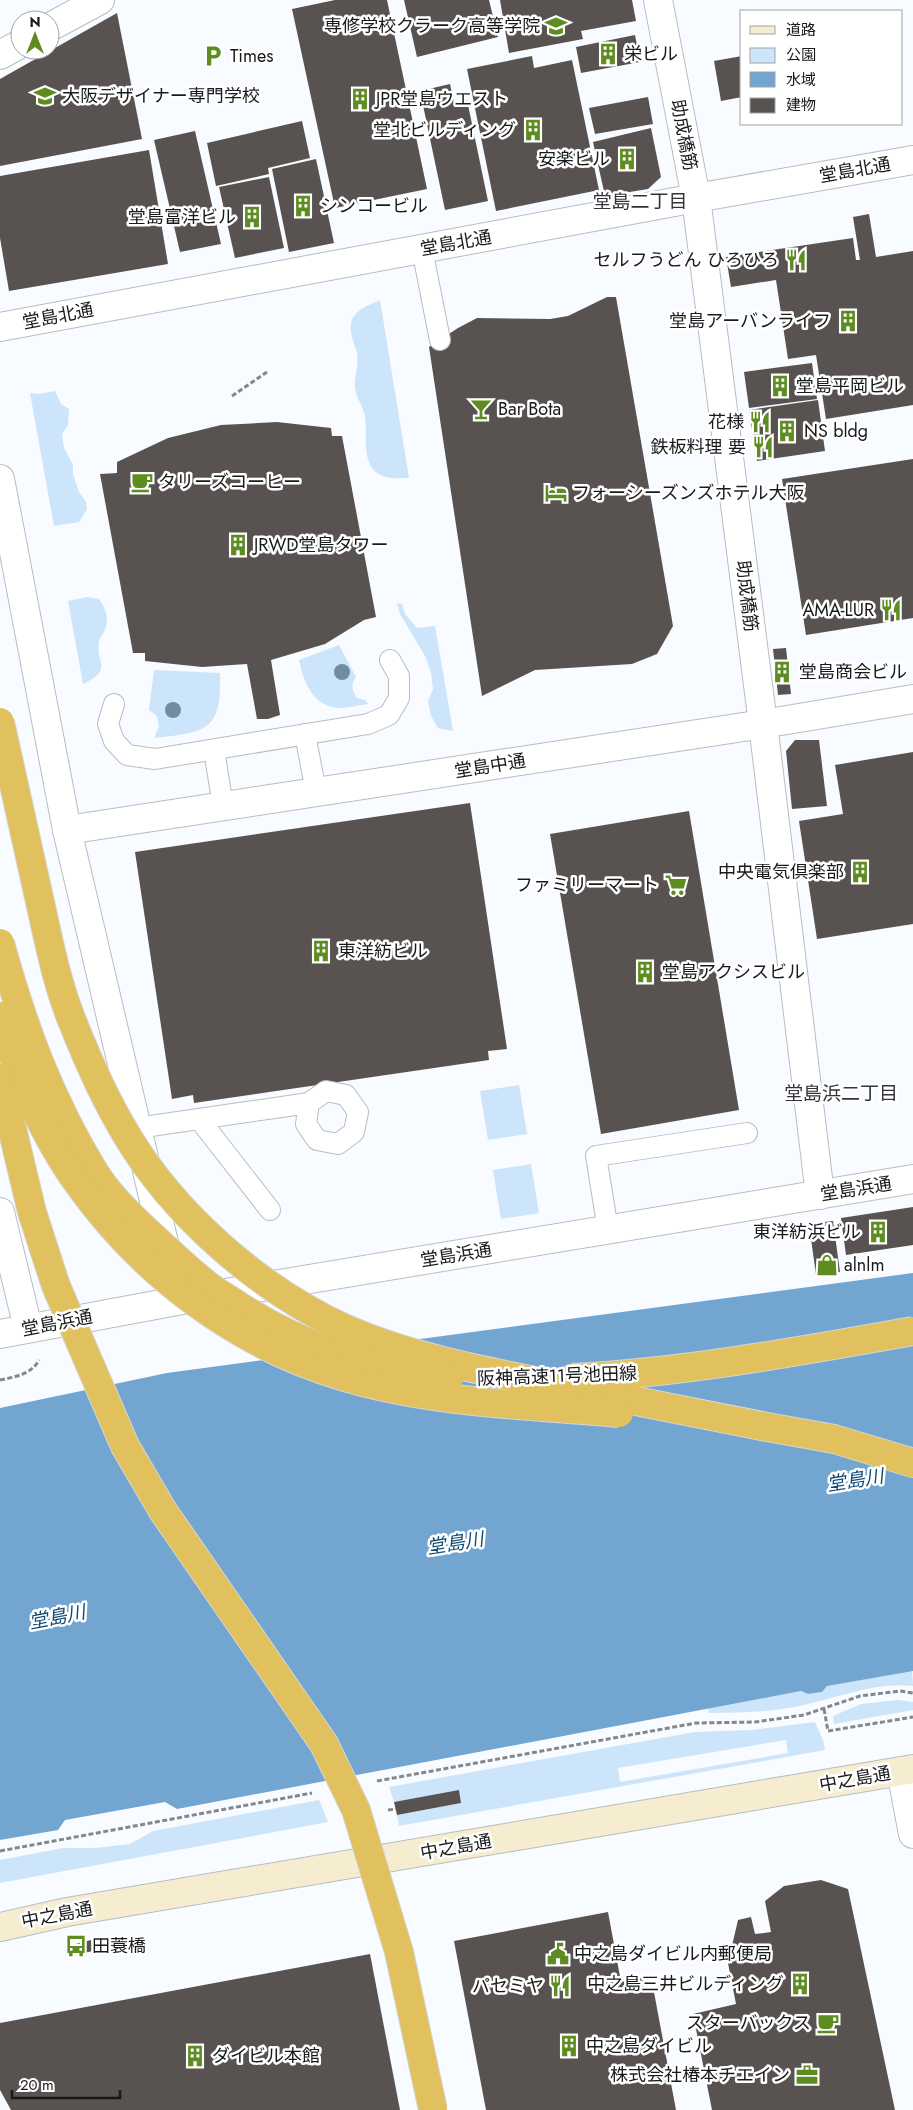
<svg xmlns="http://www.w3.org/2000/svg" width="913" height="2110" viewBox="0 0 913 2110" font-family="Jost,'Noto Sans JP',sans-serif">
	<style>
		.green { fill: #cce5fb; fill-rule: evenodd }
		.water { fill: #73a5d1 }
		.building { fill: #585351 }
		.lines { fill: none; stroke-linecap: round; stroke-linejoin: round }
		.lane-casing { stroke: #b8bdc1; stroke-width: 22 }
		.street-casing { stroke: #b8bdc1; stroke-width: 30 }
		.secondary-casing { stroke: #b8bdc1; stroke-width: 30 }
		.highway-casing { stroke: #d5d6d6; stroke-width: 30 }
		.path { stroke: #858789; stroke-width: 3; stroke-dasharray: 5 2.5; stroke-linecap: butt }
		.lane { stroke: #fff; stroke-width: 20 }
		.street { stroke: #fff; stroke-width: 28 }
		.secondary { stroke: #f6eccf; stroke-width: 28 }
		.highway { stroke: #e1c15e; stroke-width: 28 }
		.highway-bridge-casing { stroke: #d5d6d6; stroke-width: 30; stroke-linecap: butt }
		.highway-bridge { stroke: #e1c15e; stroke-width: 28 }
		.tree { fill: #738b9e }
		.labels { text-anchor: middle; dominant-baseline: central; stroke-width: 5; stroke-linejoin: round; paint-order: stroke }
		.poi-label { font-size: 18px; fill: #18191b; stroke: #fff; text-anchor: start }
		.street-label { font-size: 18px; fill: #18191b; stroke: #fff }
		.neighbourhood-label { font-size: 19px; fill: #313438; stroke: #fff }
		.water-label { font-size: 19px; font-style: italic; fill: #134b76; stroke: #fff }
	</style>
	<rect width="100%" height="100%" fill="#f8fbff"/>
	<g class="green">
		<path d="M380 300 409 478C397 478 385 480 376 472 360 458 369 430 364 413 362 404 356 398 355 388 354 377 359 365 357 353 355 344 349 334 351 323 354 310 369 305 380 300Z"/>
		<path d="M55 391 61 404 69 409 68 425 62 434 64 448 73 465V474L79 492 86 502 87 509 79 522 54 526 30 393 38 394Z"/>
		<path d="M87 597 99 599C106 609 110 619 104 632 102 635 99 638 99 642 95 663 115 669 83 684L68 601Z"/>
		<path d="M397 603 402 604 405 614 417 628 435 626 453 731 438 728 431 716 428 701 433 689 431 672 425 656 400 614Z"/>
		<path d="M339 645 356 677C350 685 352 690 357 698L365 700 368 704C358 705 342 710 332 707 311 702 303 679 299 660Z"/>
		<path d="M154 670 220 673C222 732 206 732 154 738L159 726 157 716 149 710Z"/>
		<path d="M519 1085 527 1134 488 1140 480 1091Z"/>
		<path d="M531 1164 539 1213 501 1219 493 1170Z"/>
		<path d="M912 1670 913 1686C875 1682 841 1697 804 1705 773 1712 742 1713 709 1713L708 1708 802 1691 808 1694 822 1692 827 1686Z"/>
		<path d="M898 1700 913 1702V1710L834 1724 833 1716 861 1704Z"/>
		<path d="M815 1722 823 1740 825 1750 399 1826 397 1815 461 1803 459 1791 394 1802 389 1787 695 1732 752 1730ZM786 1740 788 1753 620 1782 618 1768Z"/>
		<path d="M319 1800 328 1822 0 1883V1860L63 1848H95L130 1844 153 1831Z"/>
	</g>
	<path class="water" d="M913 1273V1671L827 1686 822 1692 808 1694 801 1691 177 1809 165 1802 65 1820 58 1830 0 1840V1408L167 1373Z"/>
	<g class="building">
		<path d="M335 0H387L427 189 335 208 292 9Z"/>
		<path d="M404 0H489L498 37 417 57Z"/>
		<path d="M500 0H632L636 21 581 31 583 39 509 53Z"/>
		<path d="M117 13 142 139 0 166V79Z"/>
		<path d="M635 35 640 62 581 73 576 47Z"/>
		<path d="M532 56 534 68 572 60 599 190 496 211 467 69Z"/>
		<path d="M742 56V97L721 101 714 61Z"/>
		<path d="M450 84 454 103 467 100 488 201 445 210 420 91Z"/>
		<path d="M648 97 653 124 595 134 589 108Z"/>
		<path d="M302 121 310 158 268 168 269 174 216 186 207 143Z"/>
		<path d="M651 128 661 177 648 189 605 196 593 142Z"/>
		<path d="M195 131 221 244 180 252 154 140Z"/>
		<path d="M149 150 168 264 9 291 0 238V176Z"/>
		<path d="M316 159 334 243 289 252 272 169Z"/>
		<path d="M269 177 284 248 235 258 219 187Z"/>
		<path d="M869 214 876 257 913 251V405L826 419 816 355 788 359 776 280 731 287 726 257 853 238 856 260H860L853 217Z"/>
		<path d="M607 297H616L673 626 657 654 632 664 535 670 482 696 429 347 458 328 477 318 550 319 568 316Z"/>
		<path d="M812 363 817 399 749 408 744 372Z"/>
		<path d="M818 400 825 451 757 461 749 410Z"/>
		<path d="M277 422 331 428 332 436H342L376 617 364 620 325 644 271 660 280 715 268 719H257L247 664 202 667 145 661V653H133L100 474 117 473V462L168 438 221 425Z"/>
		<path d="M913 459V618L806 635 782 479Z"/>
		<path d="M786 648 791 694 778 695 773 649Z"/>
		<path d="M795 740H819L827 806 792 809 786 751Z"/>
		<path d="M913 752V924L817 939 799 821 843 814 835 765Z"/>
		<path d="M470 803 507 1049 488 1051 489 1060 194 1103 193 1095 172 1099 135 852Z"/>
		<path d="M689 811 739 1110 601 1134 550 834Z"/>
		<path d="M913 1207V1245L846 1255 841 1218Z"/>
		<path d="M833 1221 840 1272 816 1275 809 1224Z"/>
		<path d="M459 1790 461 1803 397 1815 394 1802Z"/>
		<path d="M821 1880 848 1889 895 2110H712L693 2014 736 2004 728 1963 738 1920 751 1917 755 1934 771 1932 765 1901 784 1886Z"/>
		<path d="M608 1912 621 1982 651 1976 676 2110H486L454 1941Z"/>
		<path d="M91 1940 93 1951 70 1956 68 1946Z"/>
		<path d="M370 1954 400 2110H11L0 2090V2023Z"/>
	</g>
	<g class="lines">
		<g class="lane-casing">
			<g id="lane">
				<path d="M422 249 440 340"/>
				<path d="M114 704 108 724 114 741 127 755 155 759 368 724 389 715 399 698V676L390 660"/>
				<path d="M305 734 316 792"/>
				<path d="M214 750 223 806"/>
				<path d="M199 1119 270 1210"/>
				<path d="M137 1128 309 1103 326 1091 346 1095 358 1112 354 1132 338 1144 317 1140 306 1124 309 1103"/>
				<path d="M608 1230 596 1156 747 1133"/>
			</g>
		</g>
		<g class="street-casing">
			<g id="street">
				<path d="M658 0 696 198 763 724 820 1195"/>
				<path d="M50 27 100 0"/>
				<path d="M0 55 20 44"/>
				<path d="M0 327 696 198 913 160"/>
				<path d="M0 479 67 830 168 1260"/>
				<path d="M67 830 763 724 913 699"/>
				<path d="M0 1212 28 1328"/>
				<path d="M0 1334 177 1301 913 1179"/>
				<path d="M901 1771 913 1834"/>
			</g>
		</g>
		<g class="secondary-casing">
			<path id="secondary" d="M0 1927 67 1912 913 1769"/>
		</g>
		<g class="highway-casing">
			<path id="highway" d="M767 1427 834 1439 913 1463"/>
		</g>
		<g class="path">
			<path d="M232 396 267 372"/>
			<path d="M0 1380C15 1377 32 1374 39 1360"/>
			<path d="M824 1709 828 1731 913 1717"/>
			<path d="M377 1781 696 1723 755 1722 804 1715 860 1696 900 1691 913 1693"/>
			<path d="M388 1810 396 1809"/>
			<path d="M0 1851 312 1793"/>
		</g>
		<use href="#lane" class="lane"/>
		<use href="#street" class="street"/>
		<use href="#secondary" class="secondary"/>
		<use href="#highway" class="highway"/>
		<g class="highway-bridge-casing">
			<g id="highway-bridge">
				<path d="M0 722C13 779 25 836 38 893 48 937 56 982 73 1023 88 1061 105 1099 126 1134 174 1215 260 1290 346 1329 413 1358 484 1371 555 1385 626 1399 696 1413 767 1427"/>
				<path d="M0 943C23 1026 50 1100 95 1173 113 1201 138 1223 162 1245 176 1258 190 1271 205 1283 213 1290 224 1296 233 1302 302 1348 368 1367 449 1378"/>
				<path d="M0 1016C18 1075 43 1136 80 1186 144 1275 238 1346 345 1377 433 1403 528 1405 619 1413"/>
				<path d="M0 1078 32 1212 56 1286 125 1446 163 1511 324 1744 356 1810 399 1952 433 2110"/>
				<path d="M572 1378C687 1372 800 1351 913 1331"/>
			</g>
		</g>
		<use href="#highway-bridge" class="highway-bridge"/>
	</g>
	<g class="tree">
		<circle cx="342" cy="672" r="8"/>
		<circle cx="173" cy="710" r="8"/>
	</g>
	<defs>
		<g id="university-bare" transform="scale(1.725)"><path d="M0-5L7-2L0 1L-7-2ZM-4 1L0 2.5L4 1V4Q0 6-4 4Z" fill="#5e8c20" stroke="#fff" stroke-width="2.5" paint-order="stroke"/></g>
		<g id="building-bare" transform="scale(1.725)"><path d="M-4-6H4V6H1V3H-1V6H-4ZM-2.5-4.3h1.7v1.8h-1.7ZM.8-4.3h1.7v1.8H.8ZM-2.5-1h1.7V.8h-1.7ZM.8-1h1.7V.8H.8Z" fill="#5e8c20" stroke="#fff" stroke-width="2.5" paint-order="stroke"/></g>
		<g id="parking-bare" transform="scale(1.725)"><path d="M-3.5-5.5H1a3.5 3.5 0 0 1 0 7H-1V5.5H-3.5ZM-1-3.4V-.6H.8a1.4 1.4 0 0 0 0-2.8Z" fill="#5e8c20" stroke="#fff" stroke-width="2.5" paint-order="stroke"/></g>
		<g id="restaurant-bare" transform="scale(1.725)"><path d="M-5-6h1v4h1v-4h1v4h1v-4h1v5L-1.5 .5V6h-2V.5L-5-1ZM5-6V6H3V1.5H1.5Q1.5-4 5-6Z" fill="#5e8c20" stroke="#fff" stroke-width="2.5" paint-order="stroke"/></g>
		<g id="bar-bare" transform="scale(1.725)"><path d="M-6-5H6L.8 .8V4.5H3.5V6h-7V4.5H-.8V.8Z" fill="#5e8c20" stroke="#fff" stroke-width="2.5" paint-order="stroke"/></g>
		<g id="cafe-bare" transform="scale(1.725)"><path d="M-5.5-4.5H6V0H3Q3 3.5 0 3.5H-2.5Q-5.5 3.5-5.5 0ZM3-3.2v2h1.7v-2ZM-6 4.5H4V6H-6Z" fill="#5e8c20" stroke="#fff" stroke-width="2.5" paint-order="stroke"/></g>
		<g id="hotel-bare" transform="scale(1.725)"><path d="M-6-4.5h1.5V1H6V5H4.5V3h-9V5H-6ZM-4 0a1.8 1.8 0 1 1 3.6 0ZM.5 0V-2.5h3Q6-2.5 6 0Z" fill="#5e8c20" stroke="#fff" stroke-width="2.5" paint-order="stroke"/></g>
		<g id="supermarket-bare" transform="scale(1.725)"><path d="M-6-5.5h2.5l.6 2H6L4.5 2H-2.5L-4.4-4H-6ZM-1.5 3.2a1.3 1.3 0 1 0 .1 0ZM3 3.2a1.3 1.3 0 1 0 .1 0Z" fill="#5e8c20" stroke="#fff" stroke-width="2.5" paint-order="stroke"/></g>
		<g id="shop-bare" transform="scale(1.725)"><path d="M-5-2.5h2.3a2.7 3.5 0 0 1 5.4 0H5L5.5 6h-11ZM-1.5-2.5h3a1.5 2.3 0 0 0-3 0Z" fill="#5e8c20" stroke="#fff" stroke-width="2.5" paint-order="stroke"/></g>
		<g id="bus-bare" transform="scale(1.725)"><path d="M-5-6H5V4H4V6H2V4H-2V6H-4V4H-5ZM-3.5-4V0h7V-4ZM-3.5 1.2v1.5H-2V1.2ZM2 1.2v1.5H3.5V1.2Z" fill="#5e8c20" stroke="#fff" stroke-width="2.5" paint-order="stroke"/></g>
		<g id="civic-bare" transform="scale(1.725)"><path d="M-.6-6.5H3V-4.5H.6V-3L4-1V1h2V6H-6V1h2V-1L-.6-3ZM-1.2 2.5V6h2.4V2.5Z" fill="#5e8c20" stroke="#fff" stroke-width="2.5" paint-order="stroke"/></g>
		<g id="office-bare" transform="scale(1.725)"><path d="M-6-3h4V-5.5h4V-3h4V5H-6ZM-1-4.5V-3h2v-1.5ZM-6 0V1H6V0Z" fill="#5e8c20" stroke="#fff" stroke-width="2.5" paint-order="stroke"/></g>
	</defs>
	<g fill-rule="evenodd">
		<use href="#university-bare" x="556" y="26"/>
		<use href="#building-bare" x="608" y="54"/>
		<use href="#parking-bare" x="213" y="56"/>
		<use href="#university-bare" x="45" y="96"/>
		<use href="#building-bare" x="360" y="99"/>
		<use href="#building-bare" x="533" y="130"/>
		<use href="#building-bare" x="627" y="159"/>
		<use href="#building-bare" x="303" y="206"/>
		<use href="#building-bare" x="252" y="217"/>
		<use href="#restaurant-bare" x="796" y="260"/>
		<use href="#building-bare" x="848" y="321"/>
		<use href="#building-bare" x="780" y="386"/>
		<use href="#bar-bare" x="481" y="409"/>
		<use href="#restaurant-bare" x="760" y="422"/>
		<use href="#building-bare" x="787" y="431"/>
		<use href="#restaurant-bare" x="763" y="447"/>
		<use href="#cafe-bare" x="142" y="482"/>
		<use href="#hotel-bare" x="556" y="493"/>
		<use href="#building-bare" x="238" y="545"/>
		<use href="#restaurant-bare" x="891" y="610"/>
		<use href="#building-bare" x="782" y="672"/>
		<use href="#building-bare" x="860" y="872"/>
		<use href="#supermarket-bare" x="676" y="885"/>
		<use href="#building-bare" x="321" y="951"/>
		<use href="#building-bare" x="645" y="972"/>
		<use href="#building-bare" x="878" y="1232"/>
		<use href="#shop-bare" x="827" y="1265"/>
		<use href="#bus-bare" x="76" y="1946"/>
		<use href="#civic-bare" x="558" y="1954"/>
		<use href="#building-bare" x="800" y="1984"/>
		<use href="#restaurant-bare" x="560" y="1986"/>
		<use href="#cafe-bare" x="828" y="2023"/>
		<use href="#building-bare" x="569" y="2046"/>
		<use href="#building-bare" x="195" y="2056"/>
		<use href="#office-bare" x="807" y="2075"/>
	</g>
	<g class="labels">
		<g class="poi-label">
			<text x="540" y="26" text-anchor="end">専修学校クラーク高等学院</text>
			<text x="624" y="54">栄ビル</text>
			<text x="230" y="56">Times</text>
			<text x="62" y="96">大阪デザイナー専門学校</text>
			<text x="376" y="99">JPR堂島ウエスト</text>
			<text x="516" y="130" text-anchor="end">堂北ビルディング</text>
			<text x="610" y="159" text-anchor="end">安楽ビル</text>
			<text x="320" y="206">シンコービル</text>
			<text x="236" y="217" text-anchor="end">堂島富洋ビル</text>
			<text x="779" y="260" text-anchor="end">セルフうどん ひろひろ</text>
			<text x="831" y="321" text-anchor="end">堂島アーバンライフ</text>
			<text x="796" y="386">堂島平岡ビル</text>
			<text x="498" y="409">Bar Bota</text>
			<text x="744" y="422" text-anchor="end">花様</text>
			<text x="804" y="431">NS bldg</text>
			<text x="746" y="447" text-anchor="end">鉄板料理 要</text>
			<text x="158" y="482">タリーズコーヒー</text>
			<text x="572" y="493">フォーシーズンズホテル大阪</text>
			<text x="254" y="545">JRWD堂島タワー</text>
			<text x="874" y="610" text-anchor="end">AMA-LUR</text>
			<text x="799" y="672">堂島商会ビル</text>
			<text x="844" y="872" text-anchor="end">中央電気倶楽部</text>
			<text x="659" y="885" text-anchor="end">ファミリーマート</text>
			<text x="338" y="951">東洋紡ビル</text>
			<text x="662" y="972">堂島アクシスビル</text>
			<text x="861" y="1232" text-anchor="end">東洋紡浜ビル</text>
			<text x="844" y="1265">alnlm</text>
			<text x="92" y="1946">田蓑橋</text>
			<text x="574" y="1954">中之島ダイビル内郵便局</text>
			<text x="784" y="1984" text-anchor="end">中之島三井ビルディング</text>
			<text x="544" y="1986" text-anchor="end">パセミヤ</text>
			<text x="811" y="2023" text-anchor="end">スターバックス</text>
			<text x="586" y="2046">中之島ダイビル</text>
			<text x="212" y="2056">ダイビル本館</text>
			<text x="790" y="2075" text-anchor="end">株式会社椿本チエイン</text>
		</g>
		<g class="street-label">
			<text transform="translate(684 135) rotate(79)">助成橋筋</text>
			<text transform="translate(855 170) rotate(-10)">堂島北通</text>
			<text transform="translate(456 243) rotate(-10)">堂島北通</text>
			<text transform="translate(58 316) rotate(-11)">堂島北通</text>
			<text transform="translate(747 596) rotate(83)">助成橋筋</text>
			<text transform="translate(490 766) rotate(-9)">堂島中通</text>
			<text transform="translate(856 1189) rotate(-9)">堂島浜通</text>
			<text transform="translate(456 1255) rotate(-9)">堂島浜通</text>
			<text transform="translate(57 1323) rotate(-11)">堂島浜通</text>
			<text transform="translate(557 1376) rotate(-2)">阪神高速11号池田線</text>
			<text transform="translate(855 1779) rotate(-10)">中之島通</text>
			<text transform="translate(456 1847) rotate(-10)">中之島通</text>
			<text transform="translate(57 1915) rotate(-11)">中之島通</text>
		</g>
		<g class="neighbourhood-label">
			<text x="640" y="201">堂島二丁目</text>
			<text x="841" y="1093">堂島浜二丁目</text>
		</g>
		<g class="water-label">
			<text transform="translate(855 1480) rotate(-9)">堂島川</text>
			<text transform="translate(455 1543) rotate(-9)">堂島川</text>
			<text transform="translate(57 1617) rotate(-11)">堂島川</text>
		</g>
	</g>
	<rect x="740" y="10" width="162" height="115" fill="#ffffff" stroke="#a3a3a4"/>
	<rect x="750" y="26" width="25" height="8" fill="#f6eccf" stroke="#a3a3a4"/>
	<text x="786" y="35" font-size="15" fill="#18191b">道路</text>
	<rect x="750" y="48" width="25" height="15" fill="#cce5fb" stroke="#a3a3a4"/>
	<text x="786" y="60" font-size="15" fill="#18191b">公園</text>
	<rect x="750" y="72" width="25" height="15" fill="#73a5d1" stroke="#a3a3a4"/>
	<text x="786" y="85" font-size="15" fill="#18191b">水域</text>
	<rect x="750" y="98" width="25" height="15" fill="#585351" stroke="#a3a3a4"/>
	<text x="786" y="110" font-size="15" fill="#18191b">建物</text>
	<g transform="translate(35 35)"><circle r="24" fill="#ffffff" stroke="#a3a3a4"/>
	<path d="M0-4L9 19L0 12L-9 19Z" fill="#5e8c20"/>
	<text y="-8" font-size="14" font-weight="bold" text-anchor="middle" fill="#18191b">N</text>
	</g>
	<path d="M12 2090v8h108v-8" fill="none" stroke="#18191b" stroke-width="2.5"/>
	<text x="20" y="2090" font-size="15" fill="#18191b" stroke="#ffffff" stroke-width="4" paint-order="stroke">20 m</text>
</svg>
